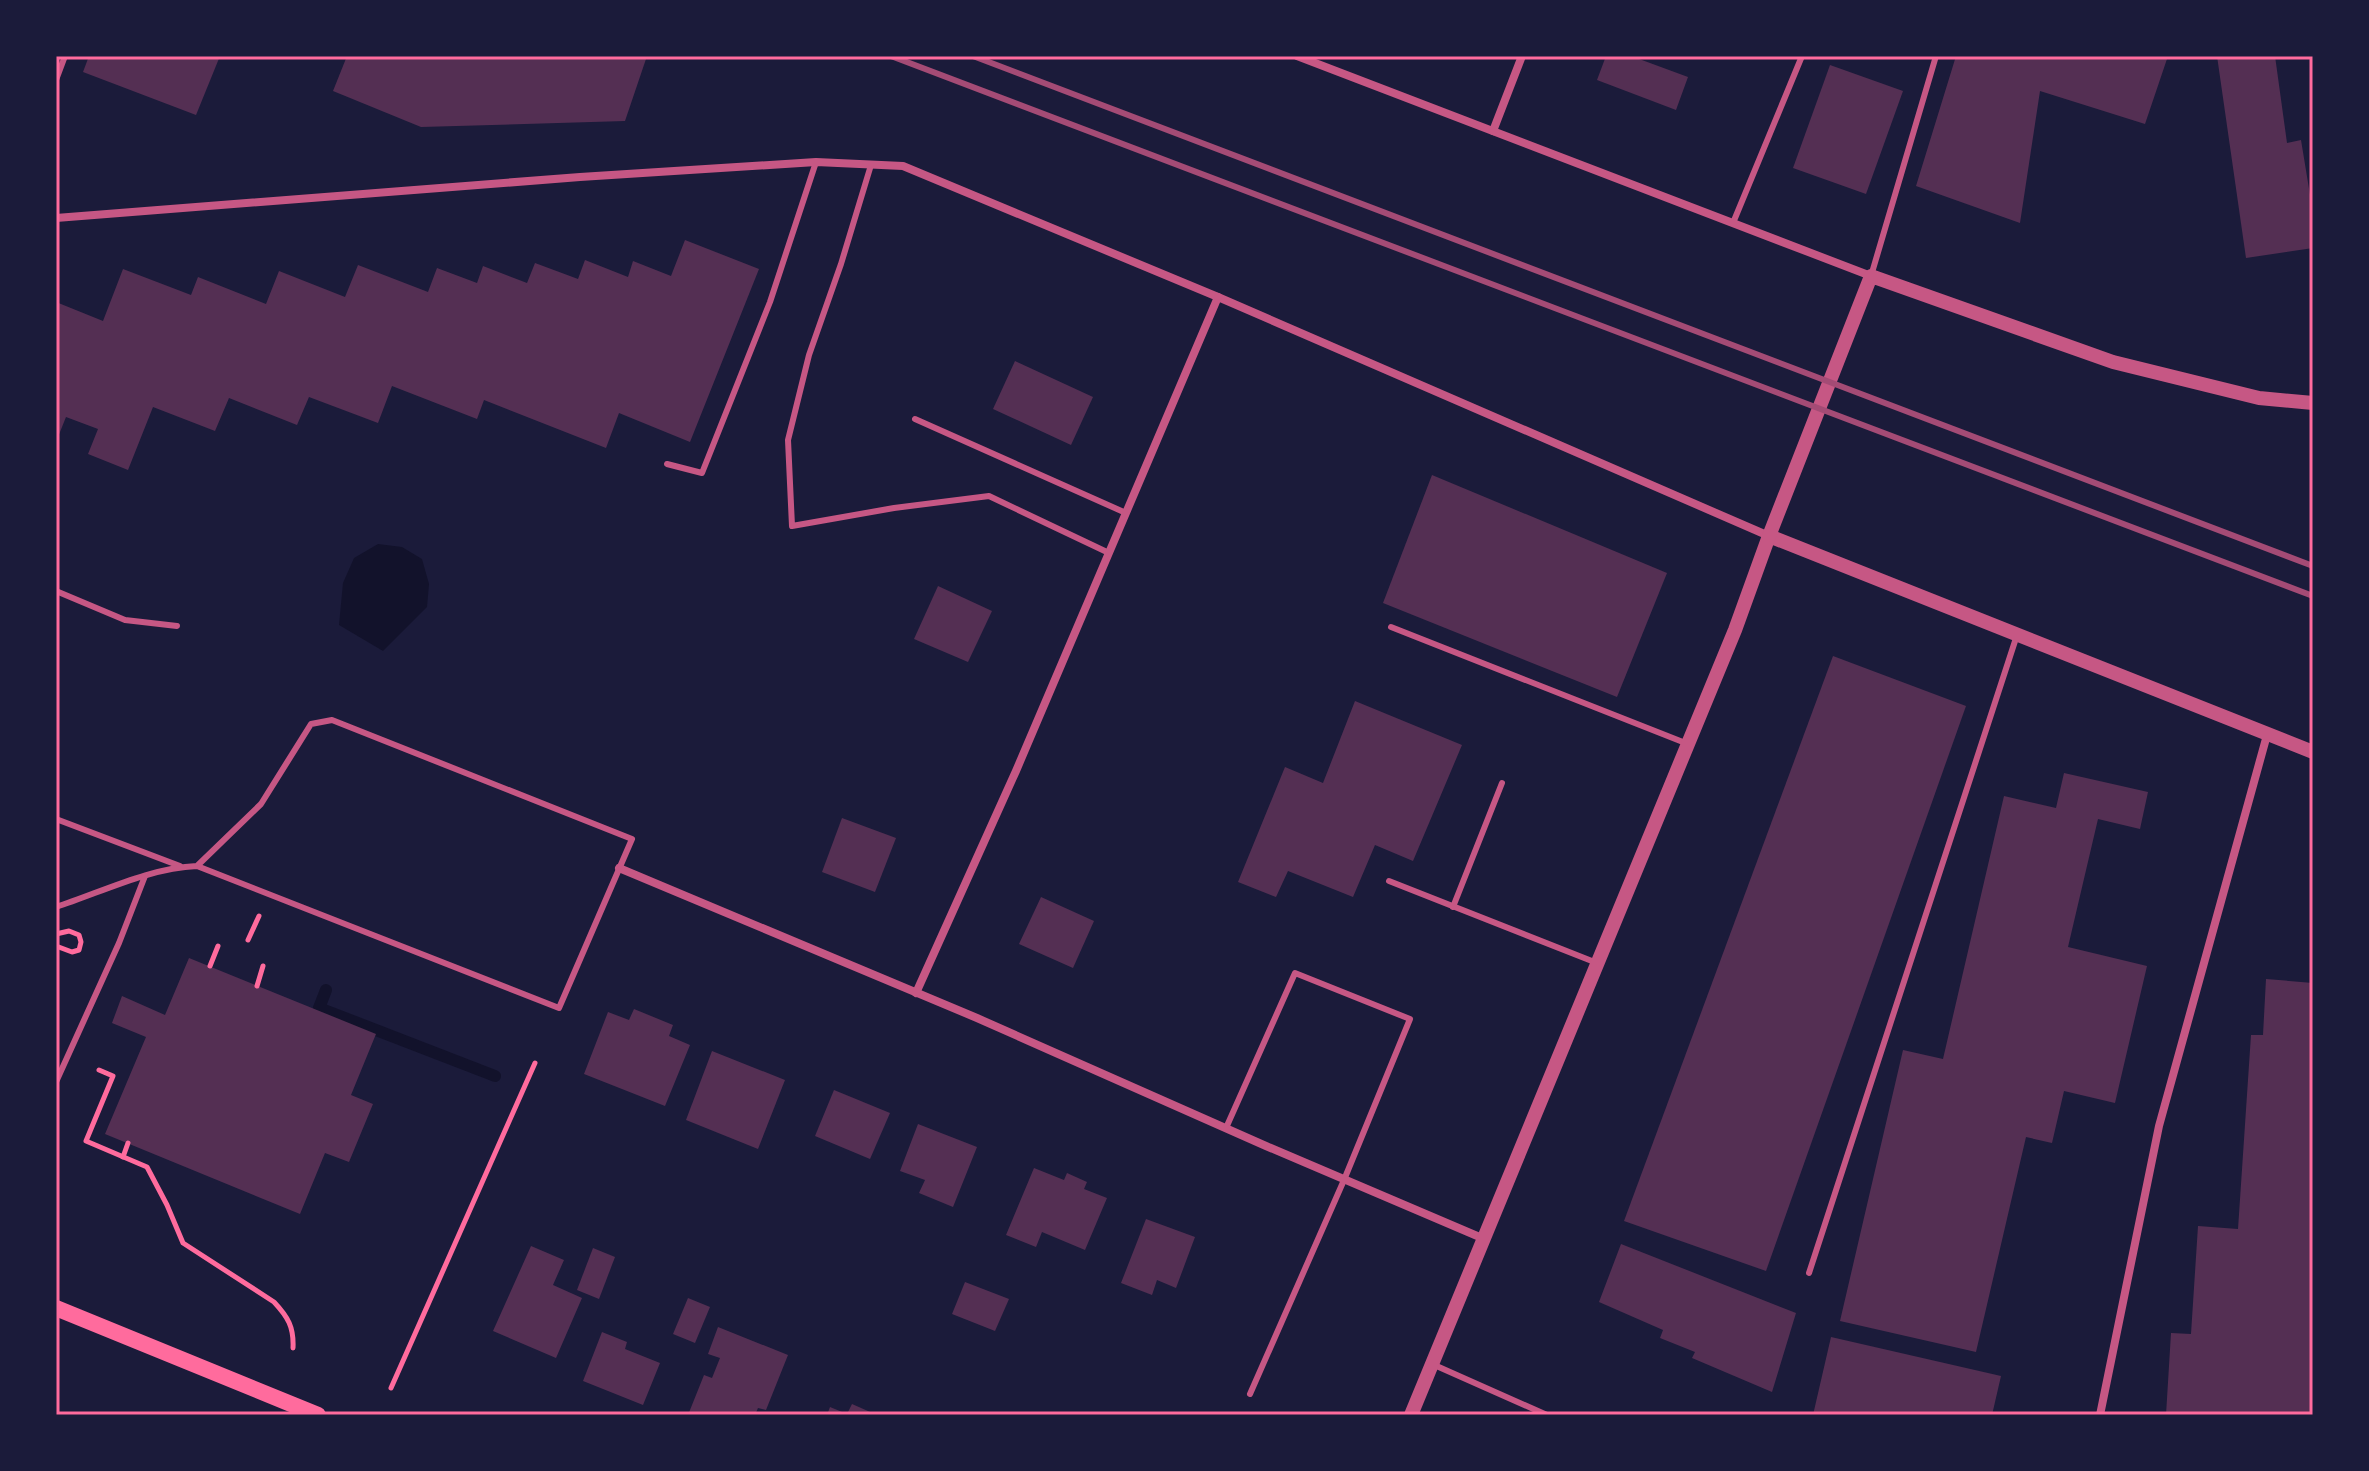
<svg xmlns="http://www.w3.org/2000/svg" width="2369" height="1471" viewBox="0 0 2369 1471" font-family="Raleway,sans-serif">
	<style>
		.water { fill: #12122b }
		.lines { fill: none; stroke-linecap: round; stroke-linejoin: round }
		.stream { stroke: #12122b; stroke-width: 12 }
		.building { fill: #542f53 }
		.path { stroke: #ff6b9d; stroke-width: 5 }
		.service { stroke: #c65784; stroke-width: 6 }
		.minor { stroke: #c65784; stroke-width: 8 }
		.tertiary { stroke: #c65784; stroke-width: 14 }
		.secondary { stroke: #ff6b9d; stroke-width: 16 }
		.rail { stroke: #a44b75; stroke-width: 6 }
		.neatline { fill: none; stroke: #ff6b9d; stroke-width: 3 }
	</style>
	<rect width="100%" height="100%" fill="#1b1b3a"/>
	<path class="water" d="M378 544 402 547 422 559 429 584 427 607 383 651 339 625 343 583 354 558Z"/>
	<g class="lines">
		<path class="stream" d="M326 990 319 1008 495 1076"/>
	</g>
	<g class="building">
		<path d="M89 56H220L196 115 83 72Z"/>
		<path d="M347 56H647L625 121 421 127 333 91Z"/>
		<path d="M1606 56H1631L1688 77 1676 110 1597 80Z"/>
		<path d="M1956 56H2168L2145 124 2040 91 2020 223 1916 186Z"/>
		<path d="M2217 56H2275L2287 143 2301 140 2313 213V248L2246 258Z"/>
		<path d="M1830 65 1903 91 1866 194 1793 168Z"/>
		<path d="M685 240 759 269 690 442 619 413 606 448 484 400 477 419 392 386 378 423 309 397 297 425 229 398 215 431 153 407 128 470 88 454 98 429 66 417 56 442V302L103 321 123 269 191 295 198 277 266 304 279 271 345 297 358 265 428 292 437 268 477 283 483 266 527 283 535 263 578 279 585 260 628 277 633 261 671 276Z"/>
		<path d="M1015 361 1093 397 1071 445 993 409Z"/>
		<path d="M1432 475 1667 573 1617 697 1383 603Z"/>
		<path d="M938 586 992 611 968 662 914 639Z"/>
		<path d="M1833 656 1966 706 1766 1271 1624 1221Z"/>
		<path d="M1355 701 1462 745 1413 861 1375 845 1353 897 1288 871 1276 897 1238 882 1285 767 1323 783Z"/>
		<path d="M2064 773 2148 792 2140 829 2098 819 2068 947 2147 966 2115 1103 2064 1091 2052 1143 2026 1137 1976 1352 1840 1321 1903 1050 1943 1059 2004 796 2056 808Z"/>
		<path d="M842 818 896 838 875 892 822 872Z"/>
		<path d="M1041 897 1094 921 1073 968 1019 944Z"/>
		<path d="M189 958 376 1034 351 1095 373 1104 349 1162 325 1153 300 1214 105 1134 146 1037 112 1023 122 996 165 1015Z"/>
		<path d="M2266 979 2313 983V1415H2166L2171 1333 2191 1334 2198 1226 2238 1229 2251 1035H2263Z"/>
		<path d="M634 1009 673 1025 669 1036 690 1045 665 1106 584 1074 608 1012 629 1020Z"/>
		<path d="M712 1051 785 1080 758 1149 686 1120Z"/>
		<path d="M834 1090 890 1113 870 1159 815 1136Z"/>
		<path d="M918 1124 977 1147 953 1207 919 1193 925 1180 900 1171Z"/>
		<path d="M1034 1168 1064 1180 1067 1173 1087 1182 1084 1189 1107 1198 1085 1250 1042 1232 1036 1247 1006 1235Z"/>
		<path d="M1146 1219 1195 1237 1176 1288 1157 1280 1152 1295 1121 1283Z"/>
		<path d="M1621 1244 1796 1313 1772 1392 1692 1358 1695 1352 1660 1338 1663 1330 1599 1302Z"/>
		<path d="M531 1246 564 1260 553 1285 582 1298 556 1358 493 1331Z"/>
		<path d="M593 1248 615 1257 599 1299 577 1290Z"/>
		<path d="M965 1282 1009 1299 995 1331 952 1314Z"/>
		<path d="M688 1298 710 1307 695 1343 673 1334Z"/>
		<path d="M718 1327 788 1355 766 1410 758 1408 755 1415H688L704 1375 712 1378 720 1358 708 1354Z"/>
		<path d="M602 1332 627 1342 625 1349 660 1363 643 1405 583 1381Z"/>
		<path d="M1831 1337 2001 1376 1992 1415H1813Z"/>
		<path d="M852 1404 877 1415H827L830 1407 847 1414Z"/>
	</g>
	<g class="lines">
		<g class="path">
			<path d="M56 934 69 931 79 935 81 942 79 950 72 952 56 946"/>
			<path d="M248 940 259 916"/>
			<path d="M210 966 218 946"/>
			<path d="M257 986 263 966"/>
			<path d="M99 1070 113 1076 86 1141 147 1167 167 1205 183 1243 274 1302C288 1317 294 1327 293 1348"/>
			<path d="M123 1157 128 1143"/>
			<path d="M391 1388 535 1063"/>
		</g>
		<g class="service">
			<path d="M56 80 65 56"/>
			<path d="M871 165 841 264 809 355 788 440 792 526 894 508 989 496 1109 553"/>
			<path d="M1733 223 1802 56"/>
			<path d="M1871 276 1936 56"/>
			<path d="M915 419 1126 513"/>
			<path d="M667 464 702 473 770 302 816 162"/>
			<path d="M56 591 125 620 177 626"/>
			<path d="M1391 627 1688 744"/>
			<path d="M56 819 180 866"/>
			<path d="M1389 881 1597 963"/>
			<path d="M56 907C102 892 149 868 197 866L559 1008 632 839 332 720 311 724 261 804 197 866"/>
			<path d="M1453 907 1502 783"/>
			<path d="M56 1082 119 943 145 876"/>
			<path d="M1226 1128 1295 973 1410 1019 1344 1180 1250 1394"/>
			<path d="M1809 1273 2017 635"/>
			<path d="M1432 1364 1547 1415"/>
		</g>
		<g class="minor">
			<path d="M1297 56 1871 276"/>
			<path d="M1493 131 1522 56"/>
			<path d="M56 218 580 177 816 162 903 166 1218 297 1769 536"/>
			<path d="M619 868 977 1018 1266 1146 1482 1238"/>
			<path d="M916 993 1016 771 1218 297"/>
			<path d="M2100 1415 2159 1126 2267 735"/>
		</g>
		<g class="tertiary">
			<path d="M1769 536 2313 752"/>
			<path d="M1411 1415 1735 630 1769 536 1871 276 2113 362 2259 398 2313 403"/>
		</g>
		<path class="secondary" d="M56 1308 318 1415"/>
		<g class="rail">
			<path d="M891 56 2313 596"/>
			<path d="M973 56 2313 566"/>
		</g>
	</g>
	<rect width="2369" height="1471" fill="none" stroke="#1b1b3a" stroke-width="116"/>
	<rect x="58" y="58" width="2253" height="1355" class="neatline"/>
</svg>
